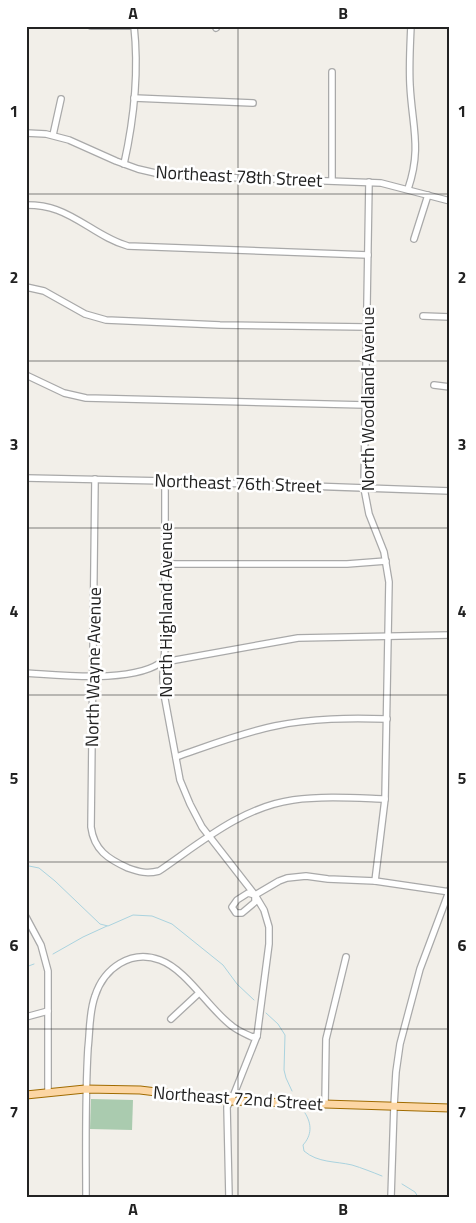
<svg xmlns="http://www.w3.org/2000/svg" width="476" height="1223" viewBox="0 0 476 1223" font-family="'Titillium Web',sans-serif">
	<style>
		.cemetery { fill: #aacbaf }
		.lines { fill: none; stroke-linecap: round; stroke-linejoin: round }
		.stream { stroke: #aad3df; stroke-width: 1 }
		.minor-casing { stroke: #a9a9a9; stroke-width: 8 }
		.major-casing { stroke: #a06b00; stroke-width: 9 }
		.minor { stroke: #fff; stroke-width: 5.5 }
		.major { stroke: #fcd6a4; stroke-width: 7 }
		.grid { fill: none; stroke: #222; stroke-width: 1; stroke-opacity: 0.55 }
		.labels { text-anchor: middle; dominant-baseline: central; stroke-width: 5; stroke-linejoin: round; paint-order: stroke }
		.street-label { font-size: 18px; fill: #222; stroke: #fff }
		.neatline { fill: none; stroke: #222; stroke-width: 2 }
		.grid-label { font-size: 16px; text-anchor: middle; font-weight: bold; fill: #222 }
	</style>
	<rect width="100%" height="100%" fill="#f2efe9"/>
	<path class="cemetery" d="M91 1099 133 1100 132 1130 90 1129Z"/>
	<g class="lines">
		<g class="stream">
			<path d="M29 866 39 868 55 881 100 924 108 926 133 915 152 916 172 924 223 965 237 984 254 1000"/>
			<path d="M53 954 83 937 107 926"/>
			<path d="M26 967 34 964"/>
			<path d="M266 1013 278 1024 285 1035 284 1070 286 1078 292 1091"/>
			<path d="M305 1113C312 1124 312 1135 303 1145L304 1151C318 1163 335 1161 352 1165 362 1168 372 1172 382 1176"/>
			<path d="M402 1184 415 1192 418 1197"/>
		</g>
		<g class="minor-casing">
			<g id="minor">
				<path d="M91 26H134"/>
				<path d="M215 26 216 28"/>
				<path d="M134 98 253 103"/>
				<path d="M26 133 46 134 69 140 116 161 138 169 164 175 381 183 450 201"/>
				<path d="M53 135 61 99"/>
				<path d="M124 164C134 119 139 72 134 26"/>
				<path d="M332 180V72"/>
				<path d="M369 182 364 488 369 514 384 552 389 582 385 799 375 881"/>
				<path d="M408 189C422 148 412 126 410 85 409 66 410 46 411 26"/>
				<path d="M26 205C37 205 47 206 57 210 82 219 102 239 128 246L368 255"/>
				<path d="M414 239 428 195"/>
				<path d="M26 287 44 291 85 314 106 320 220 325 366 327"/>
				<path d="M423 316 450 317"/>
				<path d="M26 375 64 393 86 398 365 405"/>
				<path d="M434 385 450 387"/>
				<path d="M26 478 165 481 450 491"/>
				<path d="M95 479 91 827C94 850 108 859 128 868 139 872 147 874 159 871 200 843 242 807 293 800 323 796 354 798 385 799"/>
				<path d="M165 481V647L163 677 164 694 180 780 190 804 202 827 255 895 264 910 269 927V944L257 1036 234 1094 227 1107 229 1197"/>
				<path d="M165 564H347L386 561"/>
				<path d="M26 673C61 675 137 684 164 660L170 661 298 638 450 635"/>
				<path d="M176 757C208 746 241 733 275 726 312 718 350 718 387 719"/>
				<path d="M248 893 255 895V902L242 913H236L232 907 237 900Z"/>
				<path d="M255 895 279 881 287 878 306 876 328 879 375 881 450 892"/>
				<path d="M26 917 41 945 48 971V1093"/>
				<path d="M26 1017 48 1011"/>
				<path d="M171 1019 199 993"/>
				<path d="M325 1104 326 1039 346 957"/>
				<path d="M86 1197C86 1147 85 1098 88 1048 90 1031 89 1012 95 996 104 968 131 949 160 960 187 970 209 1009 232 1026 238 1031 246 1034 252 1037L257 1036"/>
				<path d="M391 1197 394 1106 396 1072 400 1044 420 969 450 889"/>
			</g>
		</g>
		<g class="major-casing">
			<path id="major" d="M26 1095 85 1089 140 1090 230 1101 450 1108"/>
		</g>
		<use href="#minor" class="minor"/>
		<use href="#major" class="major"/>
	</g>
	<path class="grid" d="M238 26V1197M26 194H450M26 361H450M26 528H450M26 695H450M26 862H450M26 1029H450"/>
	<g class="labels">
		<g class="street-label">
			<text transform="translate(239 176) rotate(3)">Northeast 78th Street</text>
			<text transform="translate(367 399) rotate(-90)">North Woodland Avenue</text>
			<text transform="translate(238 483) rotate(2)">Northeast 76th Street</text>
			<text transform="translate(165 610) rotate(-90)">North Highland Avenue</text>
			<text transform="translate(93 667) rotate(-89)">North Wayne Avenue</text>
			<text transform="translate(238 1098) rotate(4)">Northeast 72nd Street</text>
		</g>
	</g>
	<rect width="476" height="1223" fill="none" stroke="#ffffff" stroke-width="55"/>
	<rect x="28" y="28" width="420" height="1168" class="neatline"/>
	<g class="grid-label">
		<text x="133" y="19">A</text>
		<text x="343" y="19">B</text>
		<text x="14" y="117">1</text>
		<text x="462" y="117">1</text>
		<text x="14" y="283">2</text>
		<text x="462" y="283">2</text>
		<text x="14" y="450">3</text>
		<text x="462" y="450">3</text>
		<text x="14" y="617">4</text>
		<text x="462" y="617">4</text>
		<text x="14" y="784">5</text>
		<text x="462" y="784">5</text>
		<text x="14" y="951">6</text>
		<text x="462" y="951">6</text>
		<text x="14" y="1118">7</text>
		<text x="462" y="1118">7</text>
		<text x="133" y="1215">A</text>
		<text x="343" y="1215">B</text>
	</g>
</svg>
